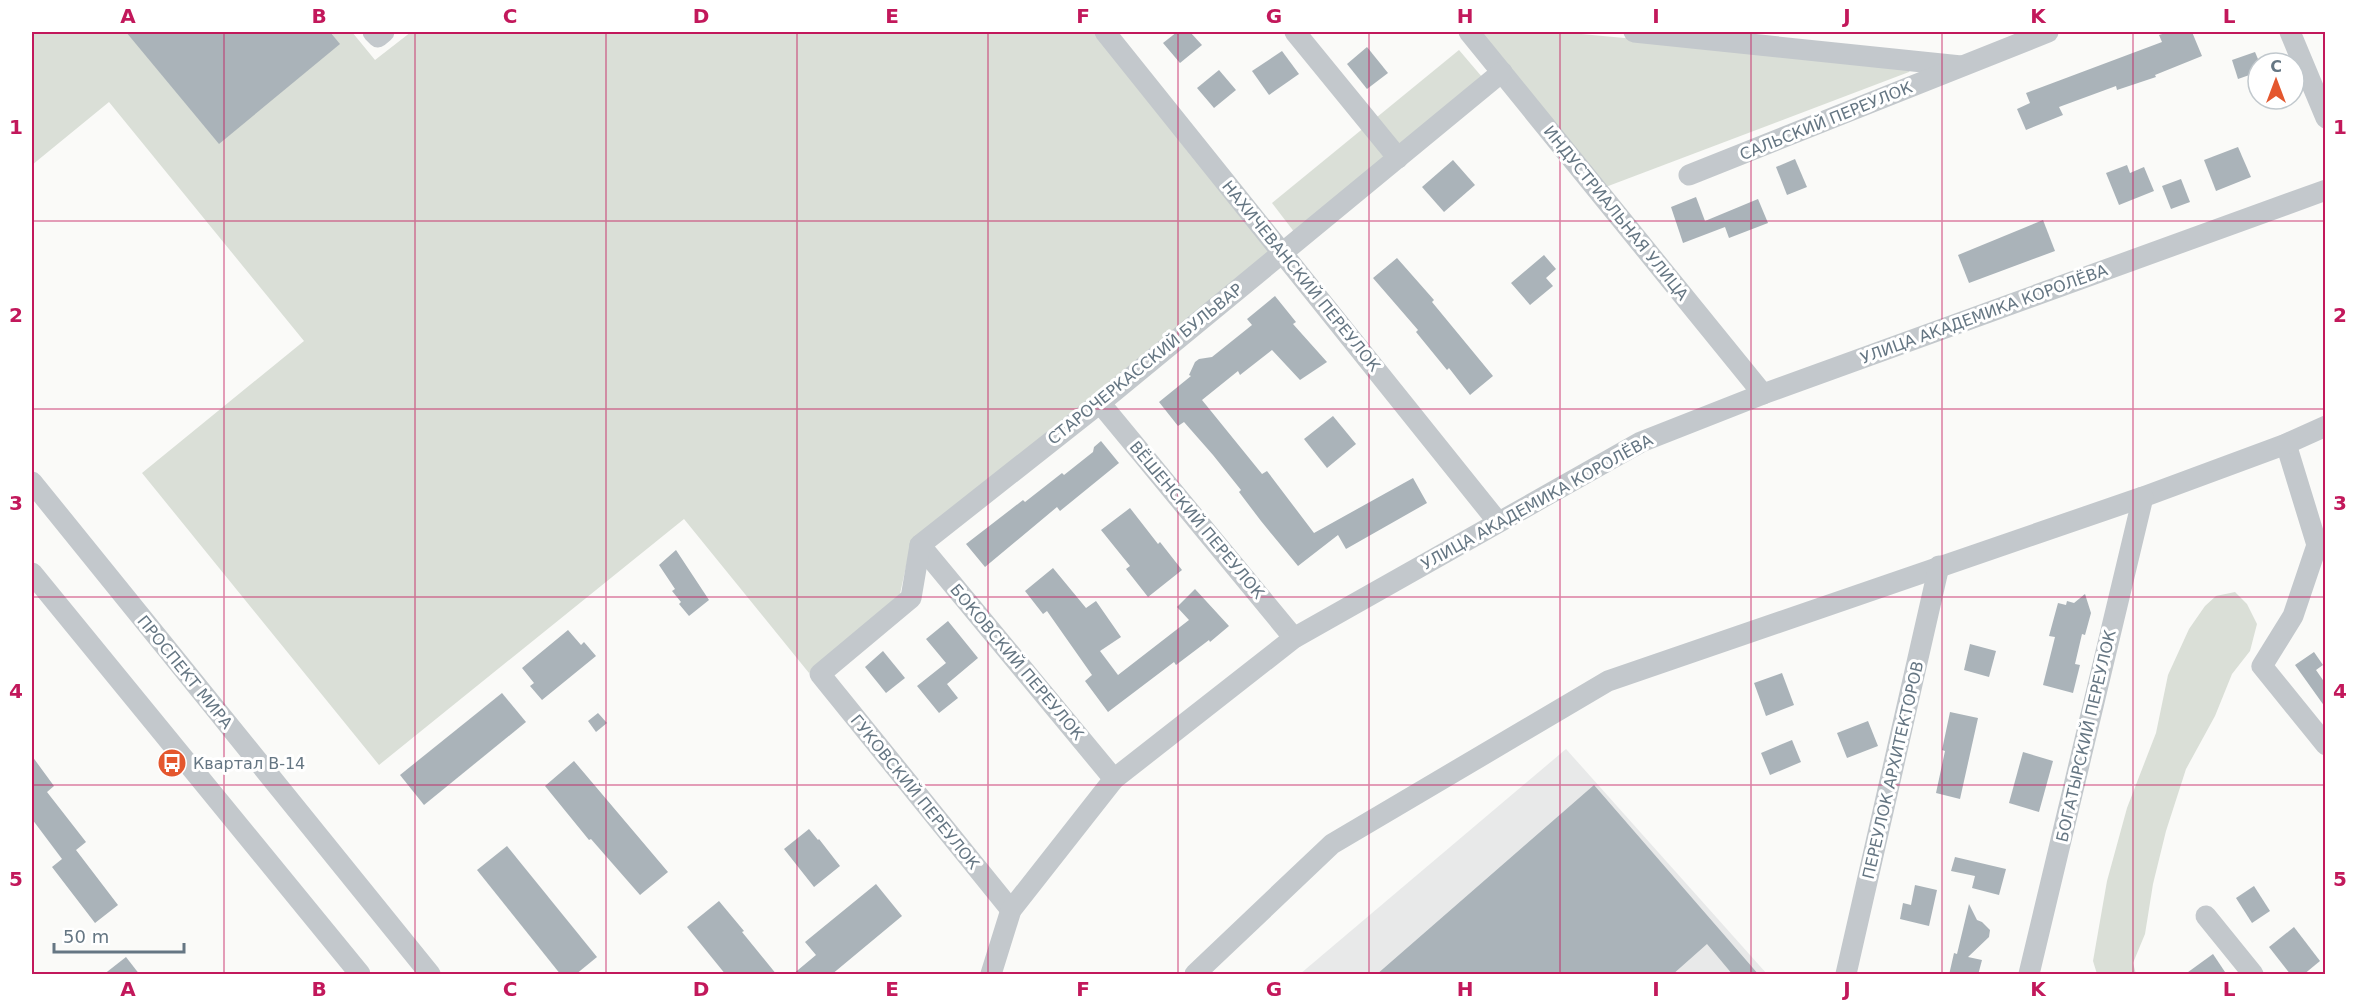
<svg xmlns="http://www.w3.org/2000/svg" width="2357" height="1006" viewBox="0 0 2357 1006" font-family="'DejaVu Sans',sans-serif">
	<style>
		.built { fill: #e8e9e9 }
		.green { fill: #dadfd7 }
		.building { fill: #aab3b9 }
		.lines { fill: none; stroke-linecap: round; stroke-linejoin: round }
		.minor { stroke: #c3c8cc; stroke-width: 21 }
		.grid { fill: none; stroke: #c2185b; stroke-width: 1.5; stroke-opacity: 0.55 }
		.labels { text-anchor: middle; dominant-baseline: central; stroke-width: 6; stroke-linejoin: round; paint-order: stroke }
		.street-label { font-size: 16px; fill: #657683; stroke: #fff }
		.poi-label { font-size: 16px; fill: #657683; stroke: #fff; text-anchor: start }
		.neatline { fill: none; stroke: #c2185b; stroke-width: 2 }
		.grid-label { font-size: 20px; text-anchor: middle; font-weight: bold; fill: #c2185b }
	</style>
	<rect width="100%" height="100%" fill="#fafaf8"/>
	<path class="built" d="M1566 749 1767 974H1300Z"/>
	<g class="green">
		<path d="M32 32H352L375 60 411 32H1097L1273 251 911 544 900 594 809 673 684 519 379 765 142 473 304 341 109 102 32 165Z"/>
		<path d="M1476 32H1560L1913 65 1909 72 1603 188Z"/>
		<path d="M1459 50 1482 77 1295 233 1272 203Z"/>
		<path d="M2235 592 2247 604 2257 624 2250 651 2232 674 2215 716 2186 769 2166 831 2153 884 2145 934 2133 963 2136 974H2097L2093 961 2107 881 2127 808 2156 733 2168 675 2189 629 2205 606 2216 596Z"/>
	</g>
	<g class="building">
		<path d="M126 32H330L340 44 219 144Z"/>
		<path d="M1177 32H1190L1202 45 1180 63 1163 43Z"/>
		<path d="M2169 32H2192L2202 56 2155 75 2156 77 2117 90 2116 86 2059 107 2063 115 2026 130 2017 109 2030 103 2026 93 2162 42 2159 35Z"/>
		<path d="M1367 47 1388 73 1367 89 1347 64Z"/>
		<path d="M1282 51 1299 74 1269 95 1252 71Z"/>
		<path d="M2255 52 2258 59V72L2238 79 2232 60Z"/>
		<path d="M1219 70 1236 90 1214 108 1197 88Z"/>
		<path d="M2238 147 2251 177 2216 191 2204 160Z"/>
		<path d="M1795 159 1807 187 1787 195 1776 167Z"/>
		<path d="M1453 160 1475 185 1444 212 1422 187Z"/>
		<path d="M2127 165 2130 173 2144 167 2154 191 2119 205 2106 173Z"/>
		<path d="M2181 179 2190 202 2171 209 2162 186Z"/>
		<path d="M1696 197 1705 221 1758 199 1768 223 1729 238 1725 227 1683 243 1671 207Z"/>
		<path d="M2043 220 2055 251 1969 283 1958 255Z"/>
		<path d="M1544 255 1556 269 1546 278 1553 286 1530 305 1511 283Z"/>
		<path d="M1397 258 1434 300 1432 302 1493 376 1470 395 1449 368 1447 370 1416 332 1418 330 1373 278Z"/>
		<path d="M1275 296 1296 322 1293 324 1327 362 1300 380 1272 350 1240 375 1238 371 1202 400 1262 474 1267 471 1314 533 1413 478 1427 503 1346 549 1338 535 1298 566 1261 521 1239 492 1241 490 1213 455 1184 422 1178 426 1159 402 1191 376 1189 375 1195 362 1199 359 1212 357 1252 325 1247 319Z"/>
		<path d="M1333 416 1356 444 1327 468 1304 439Z"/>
		<path d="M1101 441 1119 463 1060 511 1057 507 985 567 966 544 1023 500 1025 502 1062 473 1064 475 1093 452 1094 447Z"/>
		<path d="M1130 508 1158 544 1160 542 1182 570 1148 597 1126 569 1130 566 1101 530Z"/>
		<path d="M676 550 709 600 689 616 679 604 681 602 672 591 675 589 659 565Z"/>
		<path d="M1053 568 1086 608 1096 601 1121 637 1100 651 1118 675 1189 620 1177 607 1195 589 1229 626 1210 642 1209 640 1176 665 1174 662 1108 712 1085 681 1092 675 1047 611 1043 614 1025 591Z"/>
		<path d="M2085 594 2091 613 2085 635 2082 634 2075 664 2080 665 2073 693 2043 685 2055 637 2049 636 2058 603 2066 605 2067 601 2074 603Z"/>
		<path d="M948 621 978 658 947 684 958 698 939 713 917 686 946 663 926 639Z"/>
		<path d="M568 630 581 645 584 642 596 656 542 700 530 686 534 683 522 668Z"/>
		<path d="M1970 644 1996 651 1989 677 1964 670Z"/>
		<path d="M883 651 905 678 886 693 865 667Z"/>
		<path d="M2314 652 2323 665 2316 670 2325 683V707L2295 665Z"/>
		<path d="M1782 673 1794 705 1766 716 1754 683Z"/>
		<path d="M502 693 526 722 424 805 400 775Z"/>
		<path d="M1950 712 1978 718 1960 799 1936 793 1945 751 1942 750Z"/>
		<path d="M598 713 607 723 596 732 588 721Z"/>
		<path d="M1868 721 1878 746 1847 758 1837 733Z"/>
		<path d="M1792 740 1801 762 1770 775 1761 753Z"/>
		<path d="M2023 752 2053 761 2039 812 2009 803Z"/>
		<path d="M32 756 54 786 47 792 86 842 76 850 118 905 95 923 52 867 62 859 32 819Z"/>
		<path d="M574 761 668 872 640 895 591 839 589 840 545 786Z"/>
		<path d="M1594 785 1759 975H1733L1707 944 1672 975H1376Z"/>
		<path d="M809 829 818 840 819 839 840 866 814 887 784 849Z"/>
		<path d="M507 846 597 957 575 975H561L477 870Z"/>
		<path d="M1955 857 2006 869 1999 895 1972 888 1975 876 1951 871Z"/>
		<path d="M876 884 902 916 831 975H792L816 955 805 942Z"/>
		<path d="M1915 885 1937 890 1929 926 1900 919 1903 903 1911 905Z"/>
		<path d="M2254 886 2270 911 2252 923 2236 898Z"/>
		<path d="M719 901 744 931 742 932 777 975H726L687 927Z"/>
		<path d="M1969 904 1977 920 1982 922 1990 930 1989 937 1968 957 1982 960 1978 975H1949L1954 953 1957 954Z"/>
		<path d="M2294 927 2320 961 2303 975H2291L2269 947Z"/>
		<path d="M2213 954 2227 975H2184Z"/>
		<path d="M126 957 140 975H103Z"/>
	</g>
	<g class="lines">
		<g class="minor">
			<path d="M373 32 378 37 384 32"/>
			<path d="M1105 32 1498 522"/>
			<path d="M1295 32 1398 158"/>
			<path d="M1469 32 1763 394"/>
			<path d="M1634 32 1961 66"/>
			<path d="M2290 32 2326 118"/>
			<path d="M1689 175 2048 32"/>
			<path d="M1100 403 1294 638"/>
			<path d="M2286 444 2317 545 2293 616 2262 666 2326 745"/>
			<path d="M32 482 430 974"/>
			<path d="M920 545 1114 779"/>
			<path d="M32 573 360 974"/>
			<path d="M1011 910 820 674 911 598 920 545 1100 403 1502 72"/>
			<path d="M2206 916 2253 974"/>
			<path d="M991 974 1011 910 1114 779 1294 638 1641 442 1763 394 2326 190"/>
			<path d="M1195 974 1332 844 1608 681 2143 497 2286 444 2326 426"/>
			<path d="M1846 974 1939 566"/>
			<path d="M2029 974 2143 497"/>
		</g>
	</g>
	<path class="grid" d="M224 32V974M415 32V974M606 32V974M797 32V974M988 32V974M1178 32V974M1369 32V974M1560 32V974M1751 32V974M1942 32V974M2133 32V974M32 221H2326M32 409H2326M32 597H2326M32 785H2326"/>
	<defs>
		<g id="bus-disc" transform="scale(1.5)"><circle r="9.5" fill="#e4572e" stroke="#fff"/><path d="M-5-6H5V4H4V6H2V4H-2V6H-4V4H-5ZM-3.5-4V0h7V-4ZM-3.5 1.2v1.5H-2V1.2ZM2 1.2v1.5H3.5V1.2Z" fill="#fff"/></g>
	</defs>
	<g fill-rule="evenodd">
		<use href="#bus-disc" x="172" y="763"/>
	</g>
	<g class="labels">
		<g class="street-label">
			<text transform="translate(1826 121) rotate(-22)">САЛЬСКИЙ ПЕРЕУЛОК</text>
			<text transform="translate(1616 213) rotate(51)">ИНДУСТРИАЛЬНАЯ УЛИЦА</text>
			<text transform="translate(1301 276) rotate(51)">НАХИЧЕВАНСКИЙ ПЕРЕУЛОК</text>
			<text transform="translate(1984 314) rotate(-20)">УЛИЦА АКАДЕМИКА КОРОЛЁВА</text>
			<text transform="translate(1145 364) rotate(-39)">СТАРОЧЕРКАССКИЙ БУЛЬВАР</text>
			<text transform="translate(1537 502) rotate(-29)">УЛИЦА АКАДЕМИКА КОРОЛЁВА</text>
			<text transform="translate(1197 520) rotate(50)">ВЁШЕНСКИЙ ПЕРЕУЛОК</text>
			<text transform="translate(1017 662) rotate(50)">БОКОВСКИЙ ПЕРЕУЛОК</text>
			<text transform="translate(185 672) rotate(51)">ПРОСПЕКТ МИРА</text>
			<text transform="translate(2086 736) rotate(-77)">БОГАТЫРСКИЙ ПЕРЕУЛОК</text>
			<text transform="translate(1893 770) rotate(-77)">ПЕРЕУЛОК АРХИТЕКТОРОВ</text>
			<text transform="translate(915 792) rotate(51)">ГУКОВСКИЙ ПЕРЕУЛОК</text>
		</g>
		<g class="poi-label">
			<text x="193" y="763">Квартал В-14</text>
		</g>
	</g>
	<rect width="2357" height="1006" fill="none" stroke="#ffffff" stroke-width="66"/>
	<g transform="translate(2276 81)"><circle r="28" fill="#ffffff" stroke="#c1c8cd" stroke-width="1.5"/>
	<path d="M0-4.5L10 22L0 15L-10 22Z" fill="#e4572e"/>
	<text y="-9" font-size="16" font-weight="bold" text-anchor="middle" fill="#657683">С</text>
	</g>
	<path d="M54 943v9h130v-9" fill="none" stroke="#657683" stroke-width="3"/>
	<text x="63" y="943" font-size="18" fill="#657683" stroke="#ffffff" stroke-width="4.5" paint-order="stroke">50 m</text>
	<rect x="33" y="33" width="2291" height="940" class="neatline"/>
	<g class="grid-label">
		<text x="128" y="23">A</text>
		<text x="319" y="23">B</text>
		<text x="510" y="23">C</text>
		<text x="701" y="23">D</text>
		<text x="892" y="23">E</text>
		<text x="1083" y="23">F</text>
		<text x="1274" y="23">G</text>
		<text x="1465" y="23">H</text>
		<text x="1656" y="23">I</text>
		<text x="1847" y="23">J</text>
		<text x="2038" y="23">K</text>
		<text x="2229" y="23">L</text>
		<text x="16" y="134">1</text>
		<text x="2340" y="134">1</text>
		<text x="16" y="322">2</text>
		<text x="2340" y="322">2</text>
		<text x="16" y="510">3</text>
		<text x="2340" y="510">3</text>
		<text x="16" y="698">4</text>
		<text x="2340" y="698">4</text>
		<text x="16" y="886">5</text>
		<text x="2340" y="886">5</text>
		<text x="128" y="996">A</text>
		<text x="319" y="996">B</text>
		<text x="510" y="996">C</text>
		<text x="701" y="996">D</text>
		<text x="892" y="996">E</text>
		<text x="1083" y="996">F</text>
		<text x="1274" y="996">G</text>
		<text x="1465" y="996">H</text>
		<text x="1656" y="996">I</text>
		<text x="1847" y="996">J</text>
		<text x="2038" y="996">K</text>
		<text x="2229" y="996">L</text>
	</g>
</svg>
